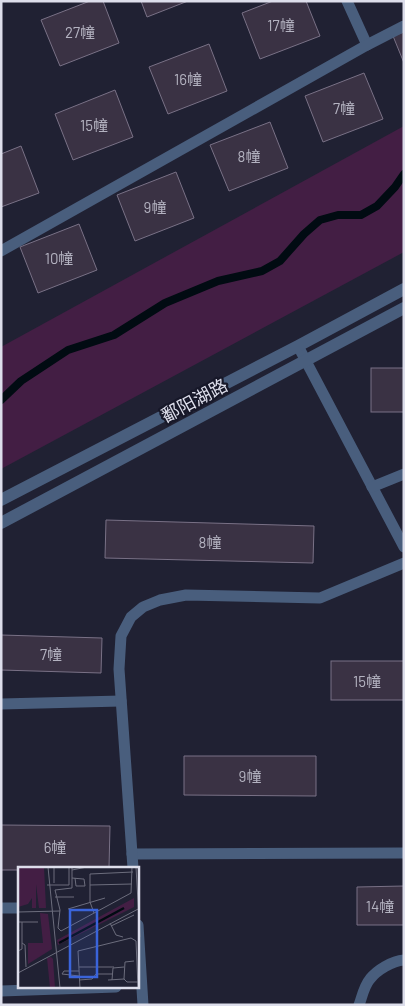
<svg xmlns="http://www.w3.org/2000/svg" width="405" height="1006" viewBox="0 0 405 1006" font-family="Barlow,'Noto Sans SC',sans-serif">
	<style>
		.green { fill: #431e44 }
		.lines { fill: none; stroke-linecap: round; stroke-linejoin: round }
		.stream { stroke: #010b12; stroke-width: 8 }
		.building { fill: #3a3244; stroke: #797186 }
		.service { stroke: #495e7d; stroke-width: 11 }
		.tertiary { stroke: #495e7d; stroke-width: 12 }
		.labels { text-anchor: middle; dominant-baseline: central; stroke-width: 4.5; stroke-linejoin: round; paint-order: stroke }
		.number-label { font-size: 15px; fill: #b4b3c1 }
		.street-label { font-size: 18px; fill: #dddeeb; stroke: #171829 }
		.inset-river { fill: none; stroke: #010b12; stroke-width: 2.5 }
		.inset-road { fill: none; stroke: #6c6d7d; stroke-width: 1 }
		.view { fill: #3a64db; fill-opacity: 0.15; stroke: #3a64db; stroke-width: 2.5 }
		.inset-edge { fill: none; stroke: #dddeeb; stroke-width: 2.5 }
	</style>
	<rect width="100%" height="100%" fill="#202133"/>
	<path class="green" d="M404 126V252L1 469V347Z"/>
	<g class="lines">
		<path class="stream" d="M1 400 21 381 68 350 114 335 165 303 218 281 262 271 280 261 304 234 320 220 338 215H361L377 206 395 187 404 174"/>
	</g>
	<g class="building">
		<path d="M90 1H103L119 43 60 66 41 20Z"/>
		<path d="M141 1H188L147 17Z"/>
		<path d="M273 1H306L320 36 260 59 242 13Z"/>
		<path d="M404 32V63L393 36Z"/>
		<path d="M209 44 227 91 168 114 149 67Z"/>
		<path d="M364 73 383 119 323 142 305 96Z"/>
		<path d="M115 90 133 137 73 160 55 114Z"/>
		<path d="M270 122 288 168 229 191 210 145Z"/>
		<path d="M21 146 39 193 1 207V154Z"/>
		<path d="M176 172 194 218 135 241 117 195Z"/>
		<path d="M79 224 97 270 38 293 20 247Z"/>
		<rect x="371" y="368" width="33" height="44"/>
		<path d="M106 520 314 526 313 563 105 558Z"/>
		<path d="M1 635 102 638 101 673 1 670Z"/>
		<rect x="331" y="661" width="73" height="39"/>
		<path d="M184 756H316V796L184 795Z"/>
		<path d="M1 825 110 826 109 868H19V870H1Z"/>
		<path d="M404 886V925H357V887Z"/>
	</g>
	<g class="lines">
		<g class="service">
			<path d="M347 1 367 45"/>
			<path d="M1 251 367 45 404 26"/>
			<path d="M298 346 404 547"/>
			<path d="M372 487 404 474"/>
			<path d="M1 704 121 701"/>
			<path d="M132 854 404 853"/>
			<path d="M133 868 119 669 121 636 131 617 143 607 160 600 186 595 320 598 404 563"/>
			<path d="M1 908H19"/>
			<path d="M138 925 143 1005"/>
			<path d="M1 991 116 987"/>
			<path d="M359 1005C362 997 364 986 370 979 377 970 392 961 404 960"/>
		</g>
		<g class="tertiary">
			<path d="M1 500 298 346 404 289"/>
			<path d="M1 523 404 308"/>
		</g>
	</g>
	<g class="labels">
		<g class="number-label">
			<text x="281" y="25">17幢</text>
			<text x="80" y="32">27幢</text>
			<text x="188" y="79">16幢</text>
			<text x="344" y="108">7幢</text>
			<text x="94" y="125">15幢</text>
			<text x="249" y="156">8幢</text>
			<text x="155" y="207">9幢</text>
			<text x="59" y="258">10幢</text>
			<text x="210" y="542">8幢</text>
			<text x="51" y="654">7幢</text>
			<text x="367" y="681">15幢</text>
			<text x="250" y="776">9幢</text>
			<text x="55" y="847">6幢</text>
			<text x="380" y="906">14幢</text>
		</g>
		<g class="street-label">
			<text transform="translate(194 400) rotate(-28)">鄱阳湖路</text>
		</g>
	</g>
	<g transform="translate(18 867)">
		<rect width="121" height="121" fill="#202133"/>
		<path d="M0 0H26L28 41H21L18 17V41H14V31L10 37 0 40ZM116 31V40L40 78 39 73ZM22 46 30 47 34 82 10 97V76H25ZM33 90 35 92 37 121H32L29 91Z" fill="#431e44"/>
		<path class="inset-river" d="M41 76 106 41"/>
		<path class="inset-road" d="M30 0 42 121M36 0V16M54 0V21L37 23 42 43 40 61 43 64 113 26 114 0M118 0 122 70M54 3 69 0M54 11 65 12H66L67 19H58L57 11M29 18H51V0M72 18 114 17M37 30H56M50 42 87 31M0 45 42 44M76 46 72 35V7L115 5M0 55H20M92 56 98 68 105 70M93 59 116 48M4 76 7 78 8 100M0 84 4 82V55M61 100H96M61 104H46L44 107 61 109M0 106 122 41M106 112 109 115H120M61 113 74 112 78 107H94M90 113 106 112 107 95 116 94M94 113 95 101 106 100M42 121H62M62 121 60 84 113 71 118 74 120 121"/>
		<path class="view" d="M52 43H79V110H52Z"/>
		<rect width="121" height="121" class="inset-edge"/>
	</g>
	<rect width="405" height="1006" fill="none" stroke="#dddeeb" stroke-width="5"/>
</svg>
